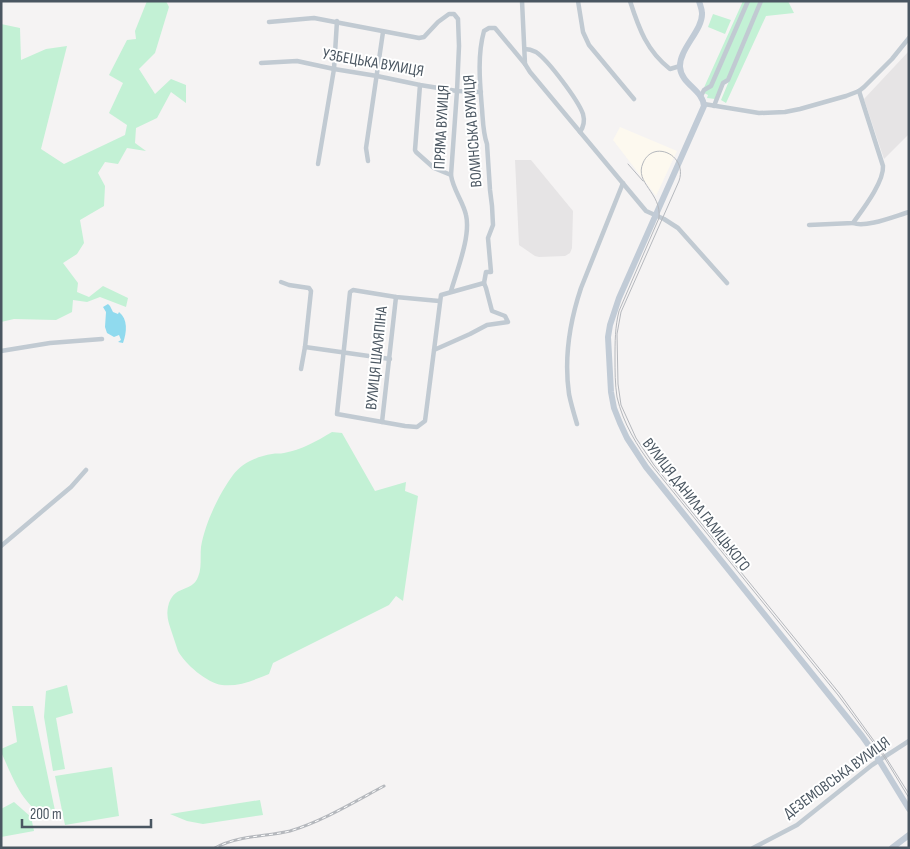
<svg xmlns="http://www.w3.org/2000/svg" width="910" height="849" viewBox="0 0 910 849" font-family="'Sofia Sans Condensed',sans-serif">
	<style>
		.commercial { fill: #fdf9ef }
		.education { fill: #e6e4e5 }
		.green { fill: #c3f1d5 }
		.water { fill: #90daee }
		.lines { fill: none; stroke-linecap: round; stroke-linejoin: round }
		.street { stroke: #c1cad2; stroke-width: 4.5 }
		.secondary { stroke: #c1cbd6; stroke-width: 6 }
		.tram { stroke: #b5b8bd; stroke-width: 1 }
		.rail-casing { stroke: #b5b8bd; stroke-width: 3 }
		.rail { stroke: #fff; stroke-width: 1; stroke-dasharray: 4; stroke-linecap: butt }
		.labels { text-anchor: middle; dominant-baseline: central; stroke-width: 4; stroke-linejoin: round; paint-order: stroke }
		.street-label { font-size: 16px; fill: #4a5661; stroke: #fff }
	</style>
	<rect width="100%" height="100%" fill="#f5f3f3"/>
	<path class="commercial" d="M620 127 677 151 656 196 613 140Z"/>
	<g class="education">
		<path d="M909 51V134L884 159 864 99Z"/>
		<path d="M515 160H531L573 211 572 248 570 253 565 256 539 257 535 256 519 245Z"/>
	</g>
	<g class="green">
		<path d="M147 1H166L169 7 155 53 139 69 155 94 171 79 186 85V103L171 92 157 118 136 128 135 143 146 151 127 148 118 164 105 162 98 173 105 186 104 206 80 220 84 243 77 254 63 263 78 283 77 292 89 297 103 286 128 298 126 307 100 297 87 302 73 300 72 312 56 320 14 319 1 322V24L20 28 21 60 46 49 67 46 41 149 64 164 125 135 127 125 109 113 123 83 109 75 127 40 136 39 135 31Z"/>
		<path d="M743 1H788L794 13 766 16 726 103 721 100 729 81 723 83 715 99 707 98 708 95 702 92Z"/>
		<path d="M713 14 731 20 725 34 708 27Z"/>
		<path d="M332 432 342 433 375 491 406 482 405 491 418 496 403 601 396 596 389 605 273 663 269 674C254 680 238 687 222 685 207 683 185 664 178 651 176 645 174 639 172 633 169 624 166 617 168 607 173 584 192 593 198 577 202 568 200 557 201 547 205 523 219 494 233 475 242 463 258 456 272 454 276 453 280 454 284 453 301 450 317 441 332 432Z"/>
		<path d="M67 685 73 713 56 718 65 769 53 771 44 717 46 691Z"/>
		<path d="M12 706H33L57 820C53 819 49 818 45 816 21 804 12 775 1 752V749L17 742Z"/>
		<path d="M112 767 119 816 65 825 55 776Z"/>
		<path d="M260 800 263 815 203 824 187 821 170 814Z"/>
		<path d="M14 802 31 817 34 831 1 837V809Z"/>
	</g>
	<path class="water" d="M108 304 110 306 113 312 118 314 119 312C128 319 127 332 123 343L118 342 121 340 119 335 114 337 107 333 105 327 106 312 103 307Z"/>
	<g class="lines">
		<g class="street">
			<path d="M522 1 525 64 530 72 646 211 664 219 678 228 727 283"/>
			<path d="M578 1 583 32 589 45 634 99"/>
			<path d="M630 1C639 29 647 51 670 69L680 66"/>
			<path d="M269 22 314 18 419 38 424 37 438 22 449 14H454L458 19 459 46 457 91 451 175C453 190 463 201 466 215 471 236 457 270 451 291"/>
			<path d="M525 49C529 49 532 50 536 52 548 60 578 100 583 114 585 121 584 126 580 132"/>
			<path d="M261 63 297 61 334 69 377 76 420 85 457 91 481 92"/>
			<path d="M420 85 415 150 416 152 434 168 451 175"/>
			<path d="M701 96 704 90 711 86 748 1"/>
			<path d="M704 104 759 113 785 112 800 109 846 96 859 91 864 87 892 59 909 38"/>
			<path d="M714 106 723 83 728 80 761 1"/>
			<path d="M368 161 366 148 383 32"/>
			<path d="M318 164 334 69 337 21"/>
			<path d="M853 223C866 228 895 216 909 212"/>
			<path d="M809 225 853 223C863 209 884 182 883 166L859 91"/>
			<path d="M281 282 289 285 309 288 311 291 305 347 301 369"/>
			<path d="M484 283 486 272H491L488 238 493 225 492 206 490 190 487 144C483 133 483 121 482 109 480 84 477 56 484 31L489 28H495L525 64"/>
			<path d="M305 347 390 359"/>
			<path d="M434 350 470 334 487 325 508 322 505 316 492 311 486 288 484 283 441 295 425 421 417 427 405 426 337 414 350 292 353 290 396 297 439 301"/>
			<path d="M1 351 50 343 102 339"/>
			<path d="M382 422 396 297"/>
			<path d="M577 424C574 414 571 404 569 394 564 359 570 321 581 288L623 183"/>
			<path d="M1 546 71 487 86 470"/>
			<path d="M753 848 797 825 872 765 909 741"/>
		</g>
		<g class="secondary">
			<path d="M699 1C700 5 702 9 702 13 703 30 679 49 680 67 681 84 703 90 704 106L619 298 610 325 608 337 611 392 614 408 620 423 627 438 646 467 862 736 879 760 909 809"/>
			<path d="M892 848 909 835"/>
		</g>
		<g class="tram">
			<path d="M628 164 643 181"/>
			<path d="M909 794 885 756 840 694 654 465 636 438 621 405 618 384 617 334 621 312 679 181C688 155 653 139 643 163 634 183 662 193 659 218L619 311C615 327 615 342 615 358 615 371 615 384 617 397 623 423 637 446 653 467L838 695 884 757 909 798"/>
		</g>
		<g class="rail-casing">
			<path id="rail" d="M215 848C239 835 265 837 290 831 323 821 354 802 384 786"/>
		</g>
		<use href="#rail" class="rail"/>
	</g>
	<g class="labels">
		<g class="street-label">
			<text transform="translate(373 63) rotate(10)">УЗБЕЦЬКА ВУЛИЦЯ</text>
			<text transform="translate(442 127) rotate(-87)">ПРЯМА ВУЛИЦЯ</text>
			<text transform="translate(473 131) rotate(-94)">ВОЛИНСЬКА ВУЛИЦЯ</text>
			<text transform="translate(377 358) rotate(-84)">ВУЛИЦЯ ШАЛЯПІНА</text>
			<text transform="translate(696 505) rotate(52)">ВУЛИЦЯ ДАНИЛА ГАЛИЦЬКОГО</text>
			<text transform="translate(837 778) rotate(-36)">ДЕЗЕМОВСЬКА ВУЛИЦЯ</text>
		</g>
	</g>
	<rect width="910" height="849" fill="none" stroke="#4a5661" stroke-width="5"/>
	<path d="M22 819v8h129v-8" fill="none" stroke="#4a5661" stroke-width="2.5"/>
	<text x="30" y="819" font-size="15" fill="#4a5661" stroke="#ffffff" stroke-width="4" paint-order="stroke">200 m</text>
</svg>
